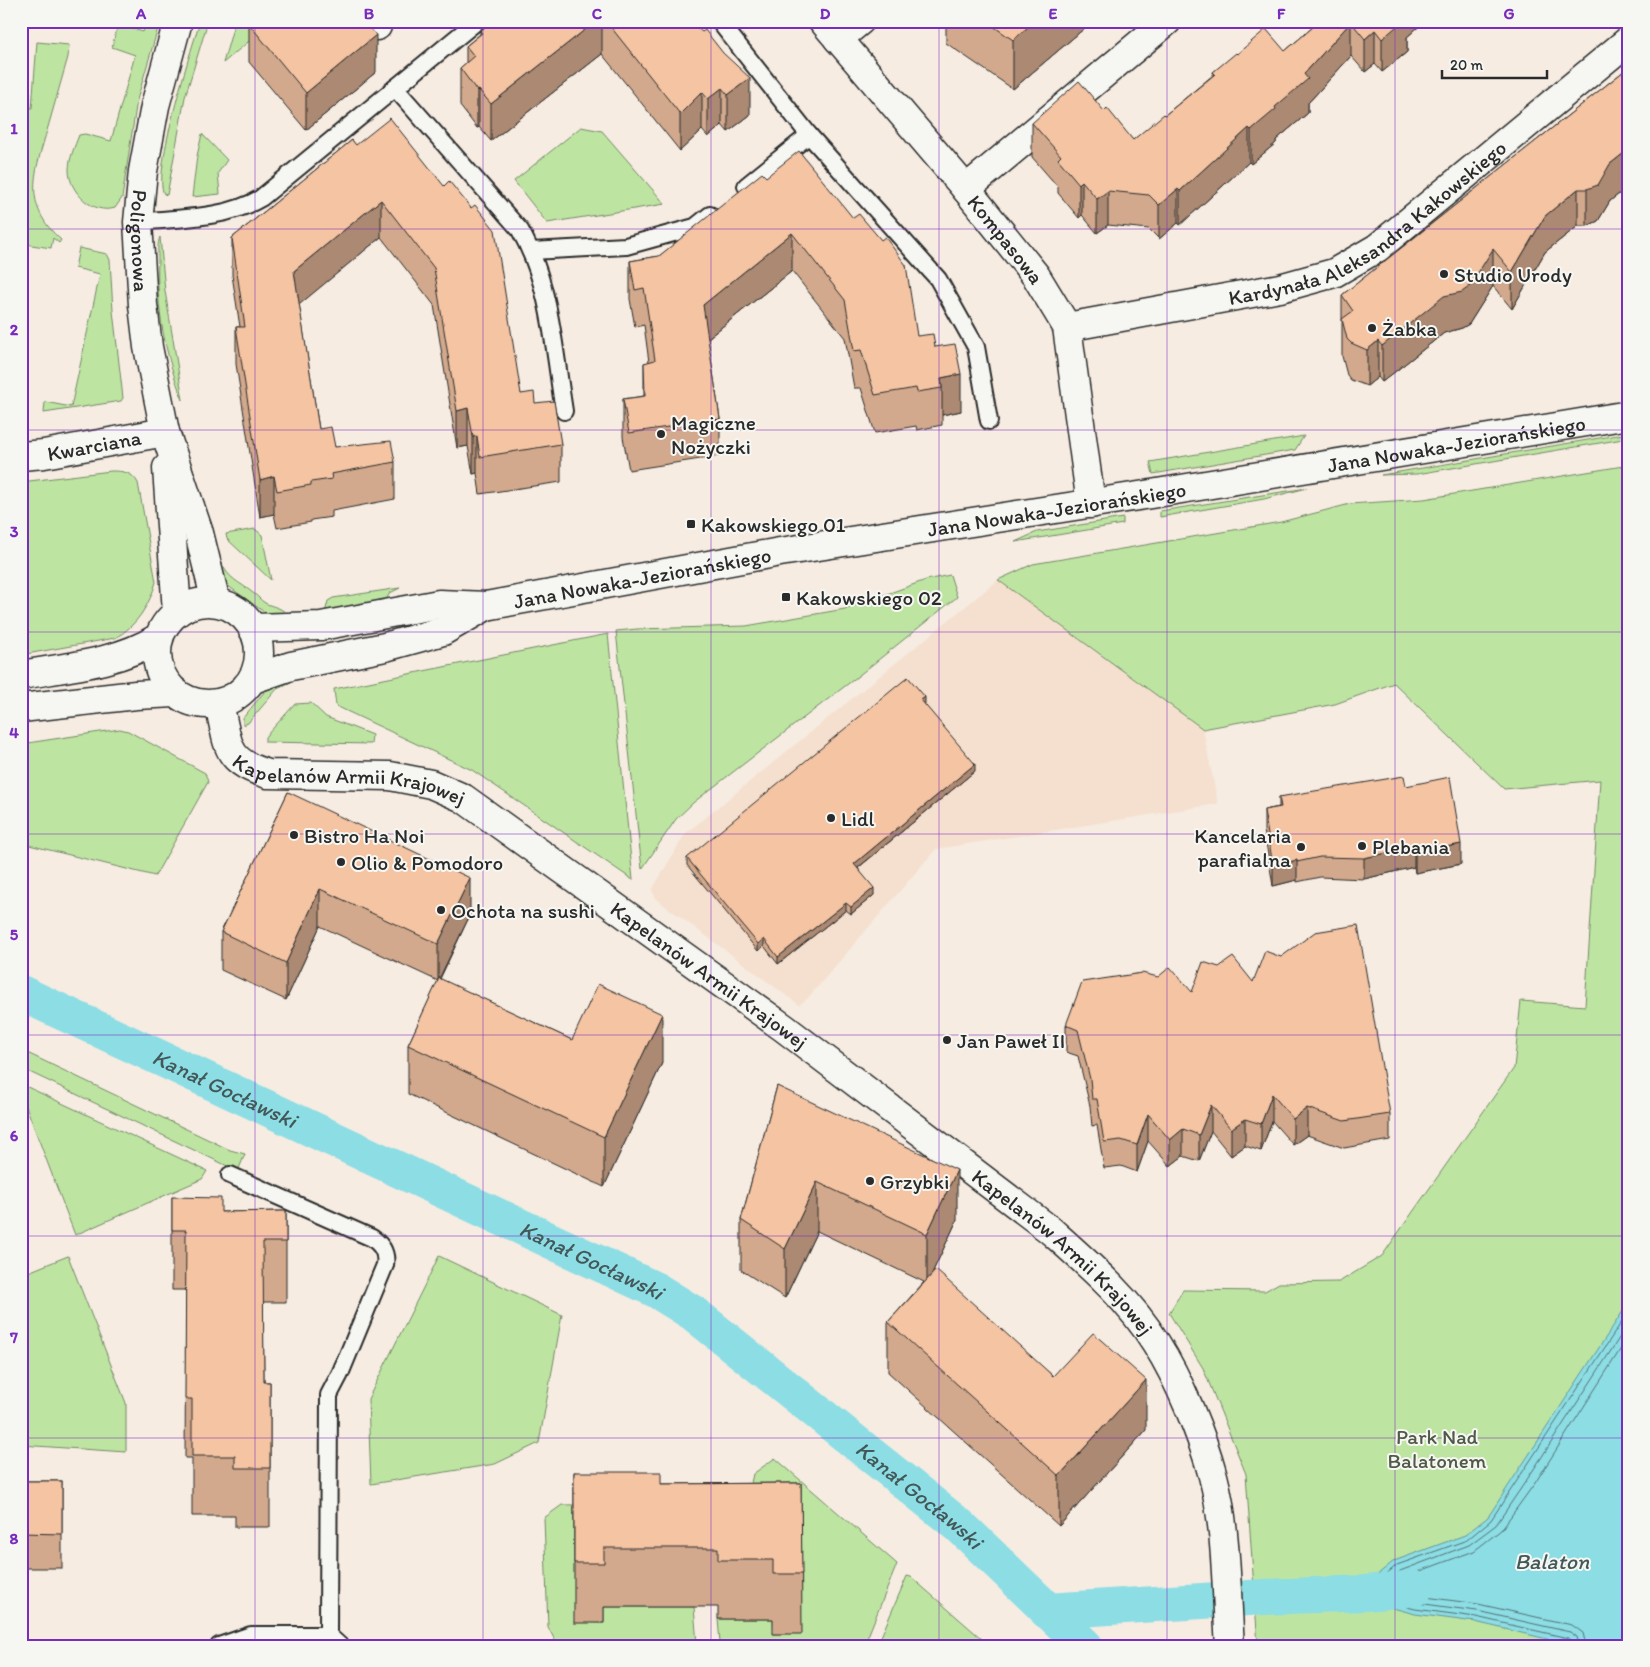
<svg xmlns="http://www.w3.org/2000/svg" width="1650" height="1667" viewBox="0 0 1650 1667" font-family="Itim,sans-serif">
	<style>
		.built { fill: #f5e0cf }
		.green { fill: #bde5a1; stroke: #748866 }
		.water { fill: #8cdde4; stroke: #65969a }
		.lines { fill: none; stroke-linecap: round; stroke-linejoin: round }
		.shore { stroke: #527275; stroke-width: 1 }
		.canal { stroke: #8cdde4; stroke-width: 36 }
		.service-casing { stroke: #2b2b2b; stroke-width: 20 }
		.minor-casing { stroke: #2b2b2b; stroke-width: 31 }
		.tertiary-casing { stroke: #2b2b2b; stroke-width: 31 }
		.service { stroke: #f6f6f2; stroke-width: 16 }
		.minor { stroke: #f6f6f2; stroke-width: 28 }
		.tertiary { stroke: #f6f6f2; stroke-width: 28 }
		.wall { fill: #d2a98c; stroke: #2b2b2b }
		.shaded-wall { fill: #ab8972; stroke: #2b2b2b }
		.building { fill: #f4c4a3; stroke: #2b2b2b }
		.grid { fill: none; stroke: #7b2cbf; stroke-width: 1; stroke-opacity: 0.55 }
		.poi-dot { fill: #2b2b2b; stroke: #f6f6f2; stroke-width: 2 }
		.labels { text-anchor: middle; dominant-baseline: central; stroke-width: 4; stroke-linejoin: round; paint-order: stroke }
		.street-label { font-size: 21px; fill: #2b2b2b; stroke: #f6f6f2 }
		.poi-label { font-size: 21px; fill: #2b2b2b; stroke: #f6f6f2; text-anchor: start }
		.park-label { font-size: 21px; fill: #505a48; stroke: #f6f6f2 }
		.water-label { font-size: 22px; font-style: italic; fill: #435859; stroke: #f6f6f2 }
		.neatline { fill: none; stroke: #7b2cbf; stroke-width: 2 }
		.grid-label { font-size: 16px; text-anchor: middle; font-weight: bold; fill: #7b2cbf }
	</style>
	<rect width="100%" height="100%" fill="#f6ece2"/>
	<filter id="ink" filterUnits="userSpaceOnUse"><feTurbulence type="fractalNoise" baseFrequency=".02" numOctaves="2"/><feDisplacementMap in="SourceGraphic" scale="10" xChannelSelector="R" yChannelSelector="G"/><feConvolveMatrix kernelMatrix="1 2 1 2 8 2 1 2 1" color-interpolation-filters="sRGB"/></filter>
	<g filter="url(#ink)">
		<path class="built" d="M998 580 1203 729 1218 804 936 849 808 998 799 1005 656 899 652 890 685 834Z"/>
		<g class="green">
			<path d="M147 21H160L137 100 122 198 115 208C93 215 69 192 69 170 69 158 75 146 79 135L85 134 111 141 135 55 112 47 118 24 143 32Z"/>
			<path d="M200 21H208L185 97 167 195 164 194C152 171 191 51 200 21Z"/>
			<path d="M235 21H273L223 63Z"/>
			<path d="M37 42 69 45 68 57C61 80 55 104 48 127 35 172 21 204 61 240L59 243 53 238 51 248 25 244 21 259V108H32Z"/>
			<path d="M581 127 602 131 665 204 547 223 514 181Z"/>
			<path d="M202 134 227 160 218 173 220 194 192 197 197 156Z"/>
			<path d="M160 237 165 291 183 400C165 356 156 308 158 260 158 253 157 244 160 237Z"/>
			<path d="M79 248 107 254 110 260 113 311 123 398 121 401 44 413 45 402 71 407 100 274 75 268Z"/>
			<path d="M1629 433V438L1417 474 1381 475Z"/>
			<path d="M1304 436 1295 450 1153 474 1150 462Z"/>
			<path d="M1629 465V1646H1258L1246 1474 1203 1368 1169 1313 1183 1290 1265 1291 1279 1283 1339 1282 1382 1256 1514 1068 1521 1001 1585 1006 1600 780 1504 789 1394 683 1335 704 1203 729 998 580 1033 564 1281 522 1350 504 1424 499Z"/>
			<path d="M111 471C123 471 132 472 138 483L156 582C150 604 136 627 115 638L21 655V482Z"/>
			<path d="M1307 488 1264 499 1160 517V511Z"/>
			<path d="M1123 518V524L1015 542 1037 532Z"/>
			<path d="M255 529 262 535 271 580 227 539 226 534Z"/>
			<path d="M221 561C227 579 240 582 253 593 258 596 260 600 265 603 273 607 280 607 286 613L267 614 260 609 224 583 213 563Z"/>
			<path d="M950 575 957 597 853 680 694 802 676 819 642 869 616 631 637 629 746 626 845 609 926 580Z"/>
			<path d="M400 588 390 593 383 604 325 613 328 601 333 598Z"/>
			<path d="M608 634 633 880 472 770 336 706 334 689Z"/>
			<path d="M296 677 293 682 277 689 248 723 243 725V718L269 686Z"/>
			<path d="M311 703 326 717 372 735 371 744 265 742V737L295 704Z"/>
			<path d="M120 729 128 731 205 773 208 782 155 876 21 843V744Z"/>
			<path d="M21 1050 230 1150 245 1154 238 1171 21 1068Z"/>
			<path d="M21 1084 207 1171 202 1179 75 1235 21 1093Z"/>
			<path d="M68 1256 126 1403V1452L21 1445V1275Z"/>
			<path d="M439 1256 562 1315 539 1443 495 1464 371 1484 368 1399Z"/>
			<path d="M775 1458 897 1564 866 1641 862 1646H721L720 1643 718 1619H773L774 1634 802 1633 753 1543 751 1483 753 1474Z"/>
			<path d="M661 1504 574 1622 604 1623V1607H694L697 1645 558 1646 548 1627 544 1518 562 1505Z"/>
			<path d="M907 1576 911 1577 982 1639 977 1646H877Z"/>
		</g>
		<path class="water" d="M1629 1302V1646H1577L1475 1622 1415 1614 1367 1601V1583L1394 1561 1465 1535 1488 1517Z"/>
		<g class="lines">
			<g class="shore">
				<path d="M1572 1646 1571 1641 1568 1638 1476 1617 1415 1609 1373 1598 1372 1586 1397 1565 1467 1540 1491 1520 1629 1311"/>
				<path d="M1579 1646 1577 1637 1570 1632 1477 1611 1417 1603 1379 1593 1378 1590 1400 1571 1469 1545 1496 1525 1528 1478 1629 1323"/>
				<path d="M1586 1646 1583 1633 1572 1625 1478 1604 1418 1596 1395 1589 1393 1587 1404 1577 1474 1551 1501 1530 1535 1483 1629 1336"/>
			</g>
			<g class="canal">
				<path id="s1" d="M21 993 656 1290 693 1313 960 1526 1085 1646"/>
				<path d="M1047 1611 1264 1597 1366 1593 1415 1588"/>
			</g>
			<g class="service-casing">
				<g id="service">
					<path d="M719 21 809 135 938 279 976 347 989 421"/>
					<path d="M395 88 520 230C551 285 554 350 564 411"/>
					<path d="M746 186 809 135"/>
					<path d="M138 222C178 218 226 219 261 198L477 21"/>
					<path d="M531 251 626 246 695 227 710 215"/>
					<path d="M230 1175 372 1238C382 1245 387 1253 385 1265L340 1374 329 1395 328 1635 340 1646"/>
					<path d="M219 1646 251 1635H328"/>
				</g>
			</g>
			<g class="minor-casing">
				<g id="minor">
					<path d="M373 21 377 26"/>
					<path id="s2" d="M823 21 966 189 1036 276 1067 327 1091 504"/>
					<path d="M838 39 860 21"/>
					<path d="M966 189 1167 21"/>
					<path id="s3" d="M1067 327 1280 288 1334 273 1377 248 1629 40"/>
					<path id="s4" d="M21 456 44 454 165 432"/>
				</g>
			</g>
			<g class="tertiary-casing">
				<g id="tertiary">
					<path id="s5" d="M178 21 155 106 143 171 138 222 143 305 148 347 165 432 199 533 216 602"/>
					<path d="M167 468 177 612"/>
					<circle cx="208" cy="653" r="51"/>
					<path id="s6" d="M253 628 321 626 439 604 486 606 780 552 1145 495 1629 415"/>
					<path d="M21 675C67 667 118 663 158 638"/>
					<path d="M253 679 291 666 385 647 443 631 486 606"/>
					<path id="s7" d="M219 704C229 744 223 761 268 774L390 776 431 784 463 798 784 1028 1050 1230C1088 1264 1129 1299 1156 1343 1179 1379 1202 1435 1213 1476 1227 1528 1226 1591 1230 1646"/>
					<path d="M21 708 136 695 175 693"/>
				</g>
			</g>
			<use href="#service" class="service"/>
			<use href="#minor" class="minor"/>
			<use href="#tertiary" class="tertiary"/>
		</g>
		<g class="wall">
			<path d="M492 21H689L750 115 728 132 722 125 708 137 702 130 680 151 602 54 491 141 479 127 477 128 460 106V68L466 63V46L480 34V31Z"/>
			<path d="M946 21H1093L1013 89 946 43Z"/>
			<path d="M1320 21H1425L1407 37V52L1382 72 1375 64 1365 72 1351 56 1308 103V113L1276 140V143L1251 164 1249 162 1180 225 1178 223 1159 239 1149 229 1108 225 1097 233 1082 215 1079 218 1058 193V187L1032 157V123L1104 111 1133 140 1165 115 1213 75V72L1237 54 1285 51Z"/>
			<path d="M249 24 376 72 306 130 249 62Z"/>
			<path d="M1629 67V186L1610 201 1598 221 1587 226H1578L1545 252 1512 309 1493 286 1469 324 1462 328 1444 333 1382 382 1378 377 1367 386 1351 380 1347 375 1342 356V295Z"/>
			<path d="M352 140 521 394 535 403 561 444V482L480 494 477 473 473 474 468 446 457 448 434 305 381 237 299 304 319 429 335 447 395 462V499L332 511V517L311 520V522L277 528 274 514 260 517 236 364V327H240L232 275V238Z"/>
			<path d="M766 177 917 336 935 347 961 411 942 415V425L917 430 916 426 875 433 861 388H854L845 338 792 271 708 338 720 419V456L629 470 623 437V399L644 396V363L649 362 644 325 635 327 630 299V261L659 256Z"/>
			<path d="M924 704 975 771 858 868 874 895 851 914 846 910 778 964 764 946 758 951 687 865V858L925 704Z"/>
			<path d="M1406 786 1461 864 1415 873 1414 867 1364 879 1320 877 1297 882V880L1273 886 1264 830V810L1279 807V797Z"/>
			<path d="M288 792 470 915 440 979 572 1040 662 1063 604 1187 408 1094V1045L438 981 320 926 286 1000 221 970V932Z"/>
			<path d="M1253 982 1390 1114V1140L1344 1148 1307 1135 1293 1145 1272 1121 1261 1151 1245 1146 1231 1156 1211 1131 1199 1161 1183 1156 1170 1166 1148 1141 1137 1172 1121 1166 1104 1168 1097 1125 1092 1126 1090 1106 1078 1056 1066 1052V1025L1192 992Z"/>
			<path d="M777 1086 957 1220 931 1275 1053 1376 1146 1430 1059 1526 888 1372V1322L924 1282 817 1231 785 1298 741 1270V1220Z"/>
			<path d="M172 1197 221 1212 286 1211V1302H263L264 1382H270V1527H235V1516H192V1458H185L186 1290H172Z"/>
			<path d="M574 1472 661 1484 801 1483 802 1634H773V1619H718V1607H604V1623H574Z"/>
			<rect x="21" y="1481" width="41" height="87"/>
		</g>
		<g class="shaded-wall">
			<path d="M596 21H602V54L491 141V104Z"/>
			<path d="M1035 21H1093L1013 89V40Z"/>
			<path d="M1399 21H1425L1407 37V52L1382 72V39Z"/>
			<path d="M1351 22V56L1308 103V113L1276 140V143L1251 164V130L1275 107 1304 74Z"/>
			<path d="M1375 30V64L1365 72V39Z"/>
			<path d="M376 35V72L306 130V93Z"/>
			<path d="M750 78V115L728 132V95Z"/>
			<path d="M722 88V125L708 137V99Z"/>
			<path d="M479 90V127L477 128V91Z"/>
			<path d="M702 92V130L680 151V114Z"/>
			<path d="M1249 128V162L1180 225V191Z"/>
			<path d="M1629 149V186L1610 201 1598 221 1587 226V189L1610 164Z"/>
			<path d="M1082 181V215L1079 218V184Z"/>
			<path d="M1178 189V223L1159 239V205Z"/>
			<path d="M1578 189V226L1545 252 1512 309V272L1545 216Z"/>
			<path d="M1108 191V225L1097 233V199Z"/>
			<path d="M381 200V237L294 309V271Z"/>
			<path d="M792 233V271L703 342V305Z"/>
			<path d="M1493 249V286L1469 324 1462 328 1444 333 1382 382V346Z"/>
			<path d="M1378 341V377L1367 386V350Z"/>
			<path d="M961 374V411L942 415V388L941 378Z"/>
			<path d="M468 408V446L457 448V411Z"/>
			<path d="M477 436V473L473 474V437Z"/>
			<path d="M274 476V514L260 517V480Z"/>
			<path d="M925 697V704L921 707V700Z"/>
			<path d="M975 764V771L854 871V864Z"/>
			<path d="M1461 844V864L1415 873V853Z"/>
			<path d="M1414 847V867L1364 879V858Z"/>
			<path d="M1297 860V880L1273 886V866Z"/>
			<path d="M470 878V915L438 981V944Z"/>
			<path d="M874 888V895L851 914V907Z"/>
			<path d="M320 889V926L286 1000V963Z"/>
			<path d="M846 903V910L778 964V957Z"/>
			<path d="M764 939V946L758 951V944Z"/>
			<path d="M662 1014V1063L604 1187V1137Z"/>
			<path d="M1272 1094V1121L1261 1151V1124Z"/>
			<path d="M1211 1105V1131L1199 1161V1135Z"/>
			<path d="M1307 1108V1135L1293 1145V1119Z"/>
			<path d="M1148 1114V1141L1137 1172V1145Z"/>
			<path d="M1245 1119V1146L1231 1156V1129Z"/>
			<path d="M1183 1129V1156L1170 1166V1140Z"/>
			<path d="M957 1170V1220L927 1284V1234Z"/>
			<path d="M817 1182V1231L785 1298V1249Z"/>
			<path d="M1146 1380V1430L1059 1526V1476Z"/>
		</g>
		<g class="building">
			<path d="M253 21H364L376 35 306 93 249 24Z"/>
			<path d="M492 21H596L491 104 479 90 477 91 460 68 474 56 466 46 482 33 480 31Z"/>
			<path d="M606 21H689L702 32 705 30 723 53 750 78 728 95 722 88 708 99 702 92 680 114Z"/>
			<path d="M986 21H1035L1013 40Z"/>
			<path d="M1320 21H1403L1382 39 1375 30 1365 39 1351 22 1304 74 1308 79 1275 107 1276 109 1251 130 1249 128 1180 191 1178 189 1159 205 1149 195 1108 191 1097 199 1082 181 1079 184 1058 159 1061 156 1032 123 1079 81 1104 111 1107 108 1133 140 1164 114 1165 115 1215 74 1213 72 1236 53 1237 54 1266 29 1285 51Z"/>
			<path d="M1629 67V149L1610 164 1598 185 1587 189H1578L1545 216 1512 272 1493 249 1469 287 1462 292 1444 296 1382 346 1378 341 1367 350 1351 343 1347 339 1342 319 1353 311 1342 295Z"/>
			<path d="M390 118 444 186 449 181 471 208 475 205 495 230 521 394 534 392 535 403 554 401 561 444 480 457 477 436 473 437 468 408 457 411 434 268 381 200 294 271 319 429 331 427 335 447 391 441 395 462 331 474 332 479 311 482V485L277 491 274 476 260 480 236 327H245L232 238 352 140 356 145Z"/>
			<path d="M799 151 853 218 859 214 881 240 885 237 906 265 917 336 933 334 935 347 955 344 961 374 941 378 942 388 917 392 916 388 875 395 861 350 854 351 845 300 792 233 703 305 720 419 629 433 623 399 645 396 644 363 655 360 644 288 635 290 630 261 659 256 762 173 766 177Z"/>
			<path d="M908 677 925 697 921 700 975 764 854 864 874 888 851 907 846 903 778 957 764 939 758 944 687 858Z"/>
			<path d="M1404 776 1406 786 1450 777 1461 844 1415 853 1414 847 1364 858 1320 857 1297 862V860L1273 866 1264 810 1281 807 1279 797Z"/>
			<path d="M288 792 470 878 438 944 320 889 286 963 221 932Z"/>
			<path d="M1358 925 1390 1114 1344 1121 1307 1108 1293 1119 1272 1094 1261 1124 1245 1119 1231 1129 1211 1105 1199 1135 1183 1129 1170 1140 1148 1114 1137 1145 1121 1140 1104 1142 1097 1099H1092L1090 1079 1078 1030 1066 1025 1082 982 1142 973 1158 977 1170 967 1192 992 1203 962 1219 967 1233 957 1253 982 1265 951 1281 957 1315 932Z"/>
			<path d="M439 978 572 1040 598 984 662 1014 604 1137 408 1045Z"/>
			<path d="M777 1086 957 1170 927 1234 817 1182 785 1249 741 1220Z"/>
			<path d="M172 1197 221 1198V1212L286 1211V1242H263L264 1382H270V1468H235V1456H192V1399H185L186 1230H172Z"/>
			<path d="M936 1270 1053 1376 1093 1333 1146 1380 1059 1476 888 1322Z"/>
			<path d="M574 1472H661V1484L801 1483 802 1574H773V1560H718V1548H604V1563H574Z"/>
			<path d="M21 1481H62V1534L21 1533Z"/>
		</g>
	</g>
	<path class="grid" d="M255 21V1646M483 21V1646M711 21V1646M939 21V1646M1167 21V1646M1395 21V1646M21 229H1629M21 430H1629M21 632H1629M21 834H1629M21 1035H1629M21 1236H1629M21 1438H1629"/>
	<g class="poi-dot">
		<circle cx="1444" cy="274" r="5"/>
		<circle cx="1372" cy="328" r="5"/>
		<circle cx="661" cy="434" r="5"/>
		<rect x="686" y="519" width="10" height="10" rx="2.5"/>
		<rect x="781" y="592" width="10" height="10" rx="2.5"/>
		<circle cx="831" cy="818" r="5"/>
		<circle cx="294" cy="835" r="5"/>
		<circle cx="1362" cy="846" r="5"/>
		<circle cx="1301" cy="847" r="5"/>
		<circle cx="341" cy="862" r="5"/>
		<circle cx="441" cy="910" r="5"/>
		<circle cx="947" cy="1040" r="5"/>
		<circle cx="870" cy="1181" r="5"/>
	</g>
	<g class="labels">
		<g class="street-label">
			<text stroke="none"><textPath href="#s3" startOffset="325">Kardynała Aleksandra Kakowskiego</textPath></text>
			<text stroke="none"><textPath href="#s5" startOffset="224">Poligonowa</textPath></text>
			<text stroke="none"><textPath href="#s2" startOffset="285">Kompasowa</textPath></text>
			<text stroke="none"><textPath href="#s6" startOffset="1219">Jana Nowaka-Jeziorańskiego</textPath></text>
			<text stroke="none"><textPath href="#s4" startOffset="74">Kwarciana</textPath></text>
			<text stroke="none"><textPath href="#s6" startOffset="814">Jana Nowaka-Jeziorańskiego</textPath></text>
			<text stroke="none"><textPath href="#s6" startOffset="394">Jana Nowaka-Jeziorańskiego</textPath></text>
			<text stroke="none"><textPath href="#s7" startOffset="175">Kapelanów Armii Krajowej</textPath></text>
			<text stroke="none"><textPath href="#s7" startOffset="595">Kapelanów Armii Krajowej</textPath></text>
			<text stroke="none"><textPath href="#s7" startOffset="1045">Kapelanów Armii Krajowej</textPath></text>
		</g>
		<g class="poi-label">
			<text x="1454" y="274">Studio Urody</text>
			<text x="1382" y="328">Żabka</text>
			<text x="671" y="422">Magiczne<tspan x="671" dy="24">Nożyczki</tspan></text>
			<text x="701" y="524">Kakowskiego 01</text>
			<text x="796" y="597">Kakowskiego 02</text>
			<text x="841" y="818">Lidl</text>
			<text x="304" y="835">Bistro Ha Noi</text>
			<text x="1291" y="835" text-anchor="end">Kancelaria<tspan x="1291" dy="24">parafialna</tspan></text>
			<text x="1372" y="846">Plebania</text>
			<text x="351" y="862">Olio &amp; Pomodoro</text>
			<text x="451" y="910">Ochota na sushi</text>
			<text x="957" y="1040">Jan Paweł II</text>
			<text x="880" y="1181">Grzybki</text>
		</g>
		<g class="park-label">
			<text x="1437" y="1436">Park Nad<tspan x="1437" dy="24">Balatonem</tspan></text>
		</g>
		<g class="water-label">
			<text stroke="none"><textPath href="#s1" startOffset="225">Kanał Gocławski</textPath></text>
			<text stroke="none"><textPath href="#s1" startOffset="630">Kanał Gocławski</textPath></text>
			<text stroke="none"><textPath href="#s1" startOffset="1035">Kanał Gocławski</textPath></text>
			<text x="1552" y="1561">Balaton</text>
		</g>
	</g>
	<rect width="1650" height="1667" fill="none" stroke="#f6f6f2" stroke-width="55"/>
	<path d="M1442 70v8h105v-8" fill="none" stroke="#2b2b2b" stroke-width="2.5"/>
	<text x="1450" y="70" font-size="15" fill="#2b2b2b" stroke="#f6f6f2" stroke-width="4" paint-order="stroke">20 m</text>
	<rect x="28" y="28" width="1594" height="1612" class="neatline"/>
	<g class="grid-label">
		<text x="141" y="19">A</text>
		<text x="369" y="19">B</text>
		<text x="597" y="19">C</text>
		<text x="825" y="19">D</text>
		<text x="1053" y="19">E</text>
		<text x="1281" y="19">F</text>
		<text x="1509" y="19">G</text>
		<text x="14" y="134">1</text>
		<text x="14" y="335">2</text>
		<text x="14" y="537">3</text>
		<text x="14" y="738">4</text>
		<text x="14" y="940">5</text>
		<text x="14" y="1141">6</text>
		<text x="14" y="1343">7</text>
		<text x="14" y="1544">8</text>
	</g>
</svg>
